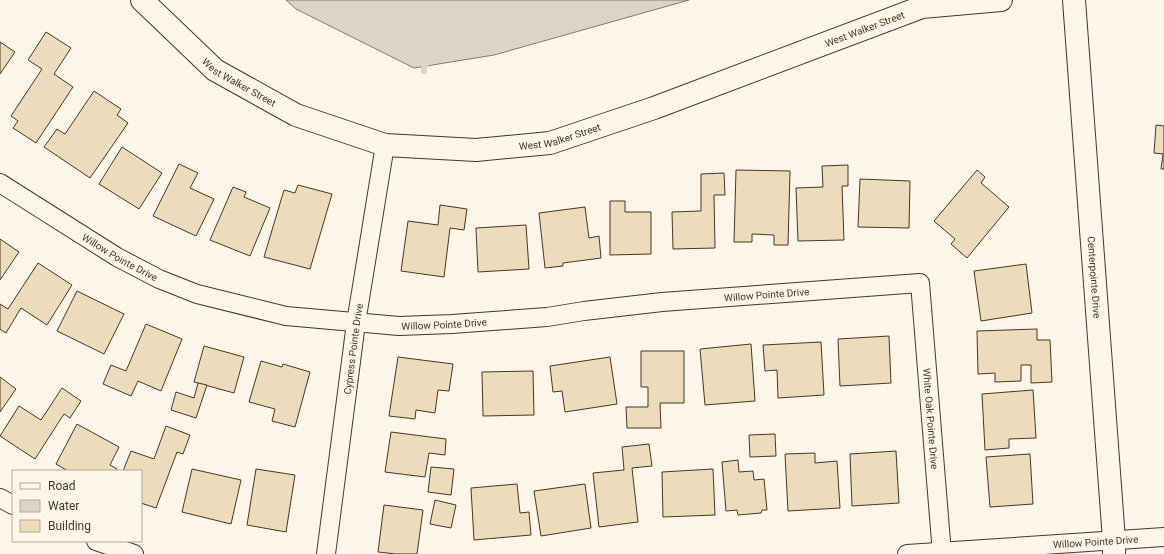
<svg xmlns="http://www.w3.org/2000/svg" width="1164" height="554" viewBox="0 0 1164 554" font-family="Roboto,sans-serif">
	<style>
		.water { fill: #dcd4c6; stroke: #887966 }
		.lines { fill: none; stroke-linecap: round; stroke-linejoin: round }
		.stream { stroke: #dcd4c6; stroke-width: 6 }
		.building { fill: #ecdcbc; stroke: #4a3520 }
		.street-casing { stroke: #4a3520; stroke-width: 20 }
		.secondary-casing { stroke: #4a3520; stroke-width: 24 }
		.street { stroke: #fbf6e9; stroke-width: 18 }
		.secondary { stroke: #fbf6e9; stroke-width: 22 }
		.labels { text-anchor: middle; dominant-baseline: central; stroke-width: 3; stroke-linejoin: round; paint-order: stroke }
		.street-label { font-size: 10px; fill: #4a3520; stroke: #fbf6e9 }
	</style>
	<rect width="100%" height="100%" fill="#fbf6e9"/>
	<path class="water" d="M286 0H689L494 55 414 68 296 9Z"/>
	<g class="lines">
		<path class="stream" d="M424 71 426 59"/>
	</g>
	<g class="building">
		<path d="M46 32 71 48 54 74 73 87 36 143 13 128 18 121 11 116 42 69 28 60Z"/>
		<path d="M0 42 15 52 0 74Z"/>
		<path d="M94 91 121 109 117 115 128 123 90 178 44 147 57 129 65 134Z"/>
		<path d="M1156 125 1164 126V169H1161L1163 154 1154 153Z"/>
		<path d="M122 147 162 173 139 209 99 184Z"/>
		<path d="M179 164 198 173 190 188 214 199 196 236 153 216Z"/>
		<path d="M848 165V186H842L844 240 798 241 796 188 823 187 822 166Z"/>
		<path d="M736 170 790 171 788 245H774V235L752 234V242H734Z"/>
		<path d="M977 170 985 177 981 183 1009 207 967 258 951 244 955 239 934 221Z"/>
		<path d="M724 173 725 195H714L715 248 673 249 672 212 701 211V174Z"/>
		<path d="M860 179 910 181 909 228 858 227Z"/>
		<path d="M298 185 332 194 310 269 264 257 284 190 295 193Z"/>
		<path d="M233 187 246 192 244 197 270 208 250 256 210 240Z"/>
		<path d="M610 201H625V212H651V254L610 255Z"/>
		<path d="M440 205 467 209 464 230 450 228 444 277 401 271 408 221 438 225Z"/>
		<path d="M585 207 589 238 599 236 601 258 563 263V266L545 268 539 213Z"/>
		<path d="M526 225 529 269 478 272 476 228Z"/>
		<path d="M0 239 19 252 0 280Z"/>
		<path d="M38 263 72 285 47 325 21 308 6 333 0 329V304L8 309Z"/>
		<path d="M1026 264 1032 313 981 321 974 271Z"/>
		<path d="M77 291 124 314 104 354 57 331Z"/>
		<path d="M146 324 182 339 161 391 138 381 131 396 103 384 111 365 126 371Z"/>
		<path d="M1037 329V340H1050L1052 382 1031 383V365H1021V381L995 382V373L978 374 977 331Z"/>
		<path d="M889 336 891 383 840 386 838 339Z"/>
		<path d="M821 342 824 395 778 398 777 370 765 371 763 345Z"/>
		<path d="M751 344 755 401 705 405 700 349Z"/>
		<path d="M204 346 244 357 234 393 194 382Z"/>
		<path d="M641 351H684V403H660L661 428H627L626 407H648V387H641Z"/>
		<path d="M398 357 453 364 449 391 438 390 435 413 416 410 415 419 389 416Z"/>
		<path d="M610 357 617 404 565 412 562 391 553 392 550 366Z"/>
		<path d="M261 361 282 367 283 364 310 372 295 427 272 421 275 409 249 402Z"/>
		<path d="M533 371 534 415 483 416 482 372Z"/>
		<path d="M0 377 16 389 0 412Z"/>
		<path d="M198 383 207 385 196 418 171 410 176 392 194 398Z"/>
		<path d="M62 388 81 401 70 418 64 414 35 459 0 436 19 406 41 420Z"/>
		<path d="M1033 390 1036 438 1009 439V448L985 450 982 394Z"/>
		<path d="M77 424 119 447 110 465 117 469 116 471H68L56 464Z"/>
		<path d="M166 426 190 435 183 454 177 452 156 508 141 503V471H123L131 451 154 459Z"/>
		<path d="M391 432 446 439 445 455 429 453 425 477 385 472Z"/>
		<path d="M775 434 776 456 750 457 749 435Z"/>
		<path d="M649 444 652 466 632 468 638 522 599 527 593 473 624 470 622 447Z"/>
		<path d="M896 451 899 503 852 506 850 454Z"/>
		<path d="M815 453V463L837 461 840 508 788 511 785 454Z"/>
		<path d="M1030 454 1033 504 990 507 986 457Z"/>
		<path d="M738 460 739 472 753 471 754 480 764 479 767 510H762L761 513 738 515 737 510 726 511 722 462Z"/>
		<path d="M431 467 454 469 451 495 428 492Z"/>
		<path d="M192 469 241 480 231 524 182 512Z"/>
		<path d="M256 469 295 475 286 532 247 525Z"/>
		<path d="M713 469 715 515 663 517 662 472Z"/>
		<path d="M517 484 520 513 529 512 531 535 474 540 471 488Z"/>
		<path d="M585 484 591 528 541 536 534 491Z"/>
		<path d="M435 500 456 505 451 528 430 524Z"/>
		<path d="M384 505 423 510 417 554H396L378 552Z"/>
	</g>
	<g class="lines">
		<g class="street-casing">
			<g id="street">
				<path id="s1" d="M0 183 117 257 159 279 197 294 286 316 399 326 452 324 547 317 584 311 662 302 920 283 942 554"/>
				<path d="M0 498 13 505"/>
				<path d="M96 541 134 554"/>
				<path id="s2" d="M326 554 356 323 385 145"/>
				<path id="s3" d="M907 554 1164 537"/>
			</g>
		</g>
		<g class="secondary-casing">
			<g id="secondary">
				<path id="s4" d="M142 0 215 70 296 115 385 145 476 150 550 143 654 108 922 7 1001 0"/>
				<path id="s5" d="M1074 0 1114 540V554"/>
			</g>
		</g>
		<use href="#street" class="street"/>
		<use href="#secondary" class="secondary"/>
	</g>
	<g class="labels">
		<g class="street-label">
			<text stroke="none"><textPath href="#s4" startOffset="788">West Walker Street</textPath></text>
			<text stroke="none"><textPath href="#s4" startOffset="128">West Walker Street</textPath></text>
			<text stroke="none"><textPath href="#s4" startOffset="464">West Walker Street</textPath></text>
			<text stroke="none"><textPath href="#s1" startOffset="141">Willow Pointe Drive</textPath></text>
			<text stroke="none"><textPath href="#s5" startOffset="278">Centerpointe Drive</textPath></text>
			<text stroke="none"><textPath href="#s1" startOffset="801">Willow Pointe Drive</textPath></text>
			<text stroke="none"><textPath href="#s1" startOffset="477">Willow Pointe Drive</textPath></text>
			<text stroke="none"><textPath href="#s2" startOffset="207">Cypress Pointe Drive</textPath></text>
			<text stroke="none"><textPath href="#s1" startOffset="1091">White Oak Pointe Drive</textPath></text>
			<text stroke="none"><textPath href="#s3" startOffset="189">Willow Pointe Drive</textPath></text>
		</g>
	</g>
	<rect x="12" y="470" width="130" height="72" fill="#fbf6e9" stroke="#b4a999"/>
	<rect x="20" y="483" width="20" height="6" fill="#fbf6e9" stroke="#b4a999"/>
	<text x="48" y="490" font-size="12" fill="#4a3520">Road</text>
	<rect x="20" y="500" width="20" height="12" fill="#dcd4c6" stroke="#b4a999"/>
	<text x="48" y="510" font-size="12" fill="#4a3520">Water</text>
	<rect x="20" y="520" width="20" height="12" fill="#ecdcbc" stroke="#b4a999"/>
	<text x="48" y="530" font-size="12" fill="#4a3520">Building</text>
</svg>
